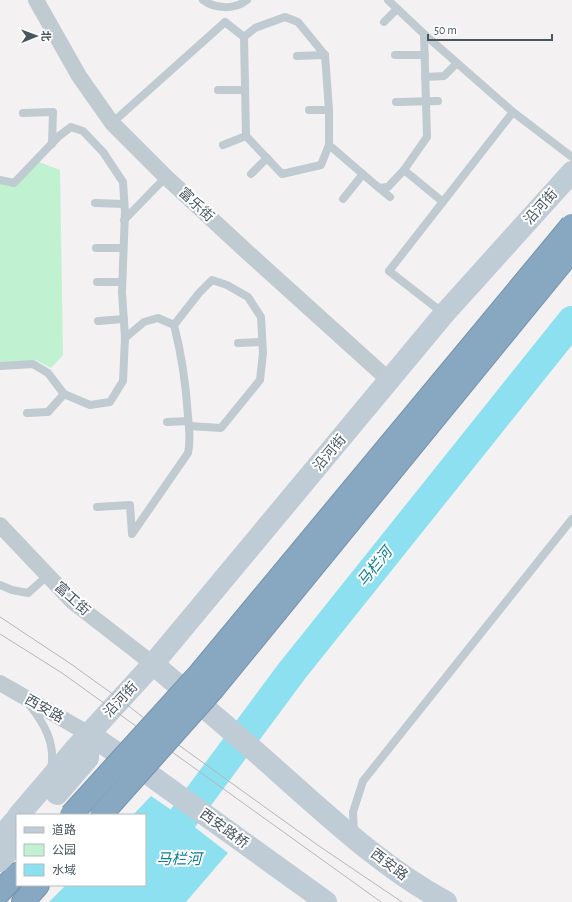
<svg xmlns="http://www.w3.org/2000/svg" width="572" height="902" viewBox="0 0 572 902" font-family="'Alegreya Sans','Noto Sans SC',sans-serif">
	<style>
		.green { fill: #c0f1d0 }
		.water { fill: #8ce0ef }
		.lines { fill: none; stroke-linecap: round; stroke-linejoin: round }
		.river { stroke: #8ce0ef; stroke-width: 30 }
		.highway-casing { stroke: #7392ad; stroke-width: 24 }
		.lane { stroke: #bfcad1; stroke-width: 8 }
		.street { stroke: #bfcad1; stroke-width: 16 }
		.secondary { stroke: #bfcbd5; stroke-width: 22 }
		.highway { stroke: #88a7c1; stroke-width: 22 }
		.tram { stroke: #b3b7bc; stroke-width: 1 }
		.highway-bridge-casing { stroke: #7392ad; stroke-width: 24; stroke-linecap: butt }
		.highway-bridge { stroke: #88a7c1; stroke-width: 22 }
		.labels { text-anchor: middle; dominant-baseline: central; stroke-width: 4; stroke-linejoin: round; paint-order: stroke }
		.street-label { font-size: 14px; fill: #485660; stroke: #fff }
		.water-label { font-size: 15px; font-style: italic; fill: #0a7d93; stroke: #fff }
	</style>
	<rect width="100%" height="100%" fill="#f4f1f2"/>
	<path class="green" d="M39 162 60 170 63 355 51 368 36 360 0 363V184L15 185Z"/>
	<path class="water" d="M151 796 183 818 228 853 186 902H49L66 885H145V815H133Z"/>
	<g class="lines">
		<path class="river" d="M183 818 292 671 572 321"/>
		<g class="highway-casing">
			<g id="highway">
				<path d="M0 892 17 874"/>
				<path d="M23 902 38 885"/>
			</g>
		</g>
		<g class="lane">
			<path d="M203 0C215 9 235 10 247 0"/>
			<path d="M384 22 397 9"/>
			<path d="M424 34 513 112"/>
			<path d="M395 55H425"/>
			<path d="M297 56 325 55"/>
			<path d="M425 77 444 76 457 63"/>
			<path d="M218 90H245"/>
			<path d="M396 102 438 101"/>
			<path d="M309 110H329"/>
			<path d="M23 113 53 112 52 144"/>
			<path d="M112 123 225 22 244 37 246 136 282 174 321 165 329 145V110L325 55 298 22 285 17 255 28 244 37"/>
			<path d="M223 145 246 136"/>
			<path d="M329 145 379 188 388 187 404 170 427 137 424 34 388 0"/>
			<path d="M404 170 443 202"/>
			<path d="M251 174 267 158"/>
			<path d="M0 180 14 183 59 136 71 127 83 131 103 152 123 182 125 212 122 292 125 338 123 381 110 402 90 405 64 394 48 373 33 364 0 366"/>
			<path d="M379 188 390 197"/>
			<path d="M343 199 363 174"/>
			<path d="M95 203 124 204"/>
			<path d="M124 220 166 177"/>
			<path d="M96 248H123"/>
			<path d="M97 282H122"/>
			<path d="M443 313 389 271 513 112 572 157"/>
			<path d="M98 321 124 319"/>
			<path d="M174 325 199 293 212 280 227 285 248 297 261 317 263 353 260 380 221 428 189 426"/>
			<path d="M238 343 262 342"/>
			<path d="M27 413 48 412 64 394"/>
			<path d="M167 422 188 421"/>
			<path d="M97 507 130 505 132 534 188 453C191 440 189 429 188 416 186 385 182 356 174 325L158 318 144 322 125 338"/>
			<path d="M0 585 12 590 28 593 47 576"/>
			<path d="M28 703C44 723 56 743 51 769"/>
			<path d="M354 833 353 812 363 781 572 519"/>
		</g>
		<g class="street">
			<path d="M36 0 79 76 112 123 166 177 245 250 390 381"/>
			<path d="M0 525 73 602 153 664"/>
			<path d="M0 683 89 734"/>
		</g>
		<g class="secondary">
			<path d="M153 664C197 701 241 738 284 777 335 822 385 869 446 902"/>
			<path d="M89 734 154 778 326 902"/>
			<path d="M57 794 88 758 89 734"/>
			<path d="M19 815 76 748 153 664 444 314 572 172"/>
			<path d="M0 838 17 818"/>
			<path d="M0 861 17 841"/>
		</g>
		<use href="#highway" class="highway"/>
		<g class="tram">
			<path d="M0 617 71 664 121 700 173 741 319 846 402 902"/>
			<path d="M0 634 62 673 381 902"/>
		</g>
		<g class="highway-bridge-casing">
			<g id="highway-bridge">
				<path d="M71 815 200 673 572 225"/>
				<path d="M101 815 214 688 572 250"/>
			</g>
		</g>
		<use href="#highway-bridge" class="highway-bridge"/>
	</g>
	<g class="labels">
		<g class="street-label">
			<text transform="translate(196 205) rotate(43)">富乐街</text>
			<text transform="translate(541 207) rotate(-48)">沿河街</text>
			<text transform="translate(330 453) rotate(-50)">沿河街</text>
			<text transform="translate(72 599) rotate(42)">富工街</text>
			<text transform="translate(121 700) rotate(-47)">沿河街</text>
			<text transform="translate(44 709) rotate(29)">西安路</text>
			<text transform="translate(224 829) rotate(36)">西安路桥</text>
			<text transform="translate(389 865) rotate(37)">西安路</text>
		</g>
		<g class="water-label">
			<text transform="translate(375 567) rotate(-51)">马栏河</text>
			<text x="179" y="859">马栏河</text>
		</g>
	</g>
	<rect x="16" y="814" width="130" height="72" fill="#ffffff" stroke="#b6bbbf"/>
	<rect x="24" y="827" width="20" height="6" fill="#bfcbd5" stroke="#b6bbbf"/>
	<text x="52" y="834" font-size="12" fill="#485660">道路</text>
	<rect x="24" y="844" width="20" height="12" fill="#c0f1d0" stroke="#b6bbbf"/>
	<text x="52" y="854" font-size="12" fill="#485660">公园</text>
	<rect x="24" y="864" width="20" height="12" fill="#8ce0ef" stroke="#b6bbbf"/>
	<text x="52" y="874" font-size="12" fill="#485660">水域</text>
	<g transform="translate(36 36) rotate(89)" stroke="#ffffff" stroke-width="3" paint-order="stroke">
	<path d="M0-3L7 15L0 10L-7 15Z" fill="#485660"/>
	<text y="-6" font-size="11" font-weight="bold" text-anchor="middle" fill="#485660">北</text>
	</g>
	<path d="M428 34v6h124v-6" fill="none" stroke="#485660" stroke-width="2"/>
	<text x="434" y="34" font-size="12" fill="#485660" stroke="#ffffff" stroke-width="3" paint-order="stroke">50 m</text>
</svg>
